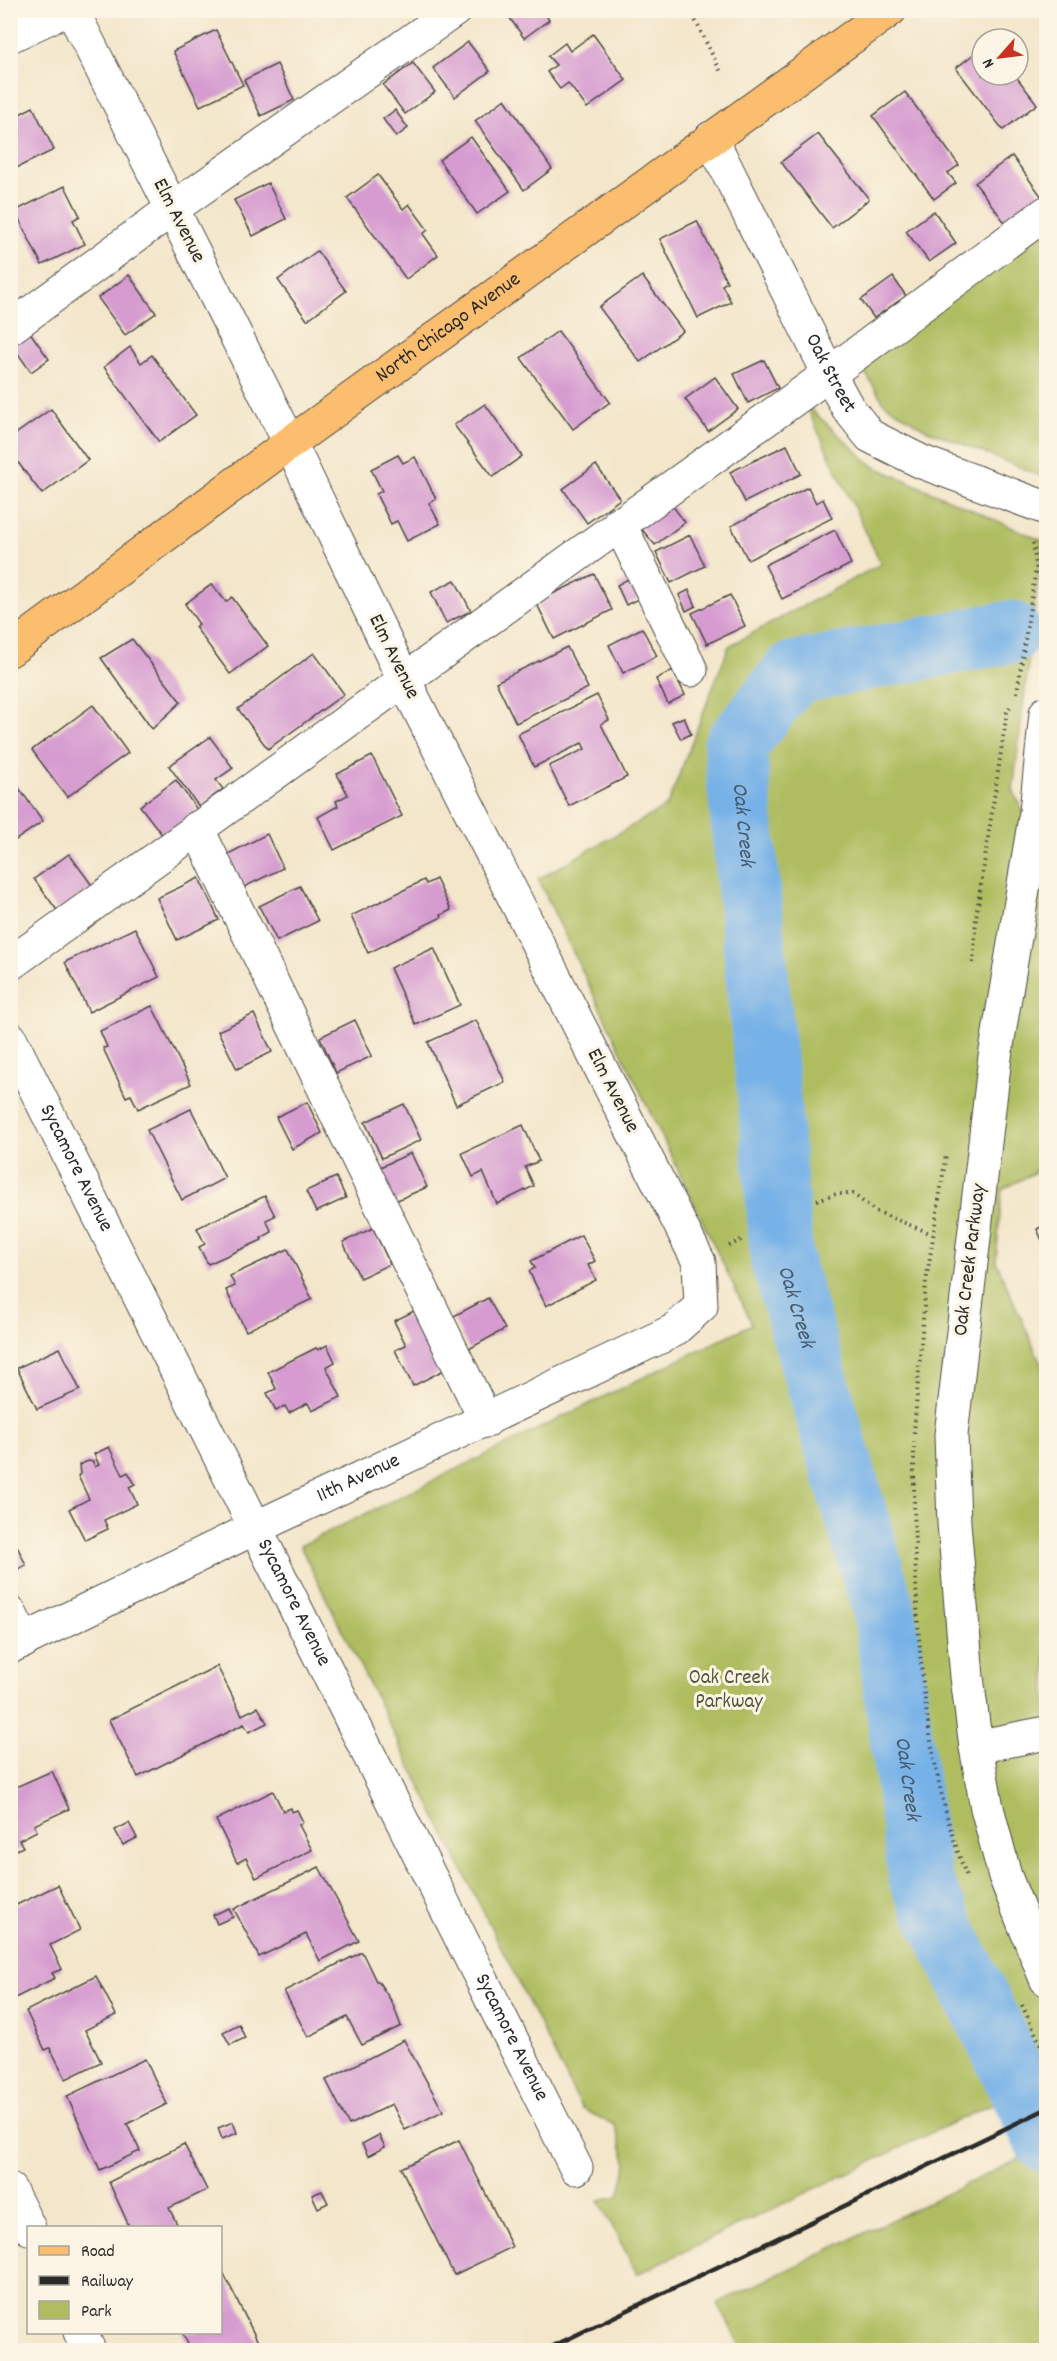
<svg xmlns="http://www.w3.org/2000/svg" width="1057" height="2361" viewBox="0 0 1057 2361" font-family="Dekko,sans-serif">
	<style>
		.green { fill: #afbd60; stroke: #6d7446; stroke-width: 1.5 }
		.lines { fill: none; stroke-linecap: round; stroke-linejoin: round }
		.river { stroke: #76b1e7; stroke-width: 63 }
		.building { fill: #d69cd0 }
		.minor-casing { stroke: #494743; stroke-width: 35 }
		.major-casing { stroke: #494743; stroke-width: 35 }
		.path { stroke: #494743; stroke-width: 4; stroke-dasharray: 1.5 4.5; stroke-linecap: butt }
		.minor { stroke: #fff; stroke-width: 33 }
		.major { stroke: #fbbd6e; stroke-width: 33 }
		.rail { stroke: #2b2b2b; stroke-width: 4.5 }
		.labels { text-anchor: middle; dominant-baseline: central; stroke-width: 6; stroke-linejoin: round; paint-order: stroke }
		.street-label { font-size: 21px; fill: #2b2b2b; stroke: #fcf5e5 }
		.park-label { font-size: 21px; fill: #53573b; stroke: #fcf5e5 }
		.water-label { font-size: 22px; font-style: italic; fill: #455a6d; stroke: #fcf5e5 }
	</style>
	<rect width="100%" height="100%" fill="#fcf5e5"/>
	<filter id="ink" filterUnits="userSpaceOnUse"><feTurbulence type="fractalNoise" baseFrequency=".0167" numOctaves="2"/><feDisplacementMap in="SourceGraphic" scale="12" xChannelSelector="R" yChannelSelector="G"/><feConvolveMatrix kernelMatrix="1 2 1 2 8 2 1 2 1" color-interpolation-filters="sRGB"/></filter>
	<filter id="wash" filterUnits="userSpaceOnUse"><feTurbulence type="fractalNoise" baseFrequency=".008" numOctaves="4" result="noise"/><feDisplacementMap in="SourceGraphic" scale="24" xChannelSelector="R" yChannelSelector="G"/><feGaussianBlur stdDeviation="1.35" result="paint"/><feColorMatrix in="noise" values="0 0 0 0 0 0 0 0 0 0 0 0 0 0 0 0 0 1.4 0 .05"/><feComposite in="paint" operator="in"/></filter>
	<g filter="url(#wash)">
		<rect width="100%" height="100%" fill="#f3e6ca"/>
		<g class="green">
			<path d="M1046 220V478L925 429 884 403 858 361Z"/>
			<path d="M805 404 873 466 1043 541 1013 790 1046 859V1166L1002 1190 996 1261 1046 1375V2078L637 2274 599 2200 619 2196 627 2164 615 2125 582 2109 300 1546 752 1324 538 879 667 806 729 646 881 564Z"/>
			<path d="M1046 2146V2350H742L718 2303Z"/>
		</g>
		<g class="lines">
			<path class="river" id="s1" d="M1010 632 793 673 735 746 770 1109 782 1261 885 1614 920 1879 1046 2141"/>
		</g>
		<g id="blocks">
			<g class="building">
				<path d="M504 10H543L549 20 524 38Z"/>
				<path d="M216 30 243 85 200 106 173 51Z"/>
				<path d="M593 34 626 80 587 108 568 83 560 89 547 72 556 65 548 56 565 43 570 51Z"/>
				<path d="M468 42 490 71 455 97 433 68Z"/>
				<path d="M982 48V75H1015L1037 104 1003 130 956 68Z"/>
				<path d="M413 63 435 92 405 114 383 85Z"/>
				<path d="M277 64 294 100 261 116 244 80Z"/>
				<path d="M905 92 959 165 948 173 956 183 934 199 873 116Z"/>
				<path d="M505 99 552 169 524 190 475 121Z"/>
				<path d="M33 107 54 150 10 171V119Z"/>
				<path d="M395 110 408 128 396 137 383 119Z"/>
				<path d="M818 134 869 199 832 228 781 162Z"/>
				<path d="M471 137 510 191 477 214 439 160Z"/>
				<path d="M1012 156 1042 197 1006 224 975 183Z"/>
				<path d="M378 175 403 209 409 204 428 230 423 234 438 255 406 279 347 198Z"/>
				<path d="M268 183 286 219 253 236 234 200Z"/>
				<path d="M65 186 80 216 73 220 85 244 42 265 15 211Z"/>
				<path d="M934 211 956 243 929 262 906 231Z"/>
				<path d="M697 221 727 282 722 285 731 302 698 318 660 239Z"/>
				<path d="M317 251 346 291 307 320 278 280Z"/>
				<path d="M129 275 156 313 125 335 98 298Z"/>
				<path d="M642 276 683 331 640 362 599 307Z"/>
				<path d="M893 277 906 296 874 318 861 300Z"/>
				<path d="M29 331 49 359 31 372 11 344Z"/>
				<path d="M558 331 610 402 573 429 521 358Z"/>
				<path d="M130 347 141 363 152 355 196 415 159 442 104 367Z"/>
				<path d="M764 360 778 388 748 403 734 374Z"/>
				<path d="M715 377 738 409 708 431 685 399Z"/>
				<path d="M485 404 522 456 493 477 454 425Z"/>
				<path d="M51 409 88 460 42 494 10 452V438Z"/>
				<path d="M787 445 801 474 745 502 730 472Z"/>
				<path d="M398 455 403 463 415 457 436 499 429 503 440 524 407 541 397 521 391 524 376 494 382 491 371 469Z"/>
				<path d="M596 465 620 499 587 523 563 489Z"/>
				<path d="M808 487 816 503 823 499 832 518 748 560 731 526Z"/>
				<path d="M671 504 685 522 655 545 640 527Z"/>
				<path d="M835 530 851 564 782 599 765 565Z"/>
				<path d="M690 535 705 566 671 583 656 552Z"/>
				<path d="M594 574 612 610 554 639 536 602Z"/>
				<path d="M628 579 638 599 626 605 617 585Z"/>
				<path d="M455 580 471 611 446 623 431 592Z"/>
				<path d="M212 584 226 602 232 597 268 646 230 674 195 627 199 624 185 604Z"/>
				<path d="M689 590 696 606 686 611 679 595Z"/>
				<path d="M730 595 745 626 707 644 692 613Z"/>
				<path d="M642 628 657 656 623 673 609 645Z"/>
				<path d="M132 639 181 702 152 729 101 658Z"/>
				<path d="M567 647 588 688 516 723 496 682Z"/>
				<path d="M314 653 344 694 268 749 238 709Z"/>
				<path d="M673 670 685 695 668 704 656 679Z"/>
				<path d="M597 695 609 720 601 724 627 777 569 806 549 766 585 749 582 743 534 767 518 734Z"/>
				<path d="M93 705 128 753 67 797 32 750Z"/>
				<path d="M684 717 691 734 681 739 672 722Z"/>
				<path d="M210 737 233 768 216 780 223 789 199 807 169 766Z"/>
				<path d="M372 756 402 816 334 850 318 817 338 806 336 801 348 795 337 774Z"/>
				<path d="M10 776 43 821 10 844Z"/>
				<path d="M176 780 198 811 163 836 140 806Z"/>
				<path d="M267 834 283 868 242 888 226 855Z"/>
				<path d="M69 854 94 888 59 913 34 879Z"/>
				<path d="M199 878 219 920 177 940 157 898Z"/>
				<path d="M436 879 451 910 441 915 442 917 368 953 351 916 424 880 426 884Z"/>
				<path d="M300 886 318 921 277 941 259 906Z"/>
				<path d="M135 928 159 977 89 1012 65 962Z"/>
				<path d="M434 948 460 1005 416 1025 390 968Z"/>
				<path d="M152 1006 191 1084 138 1109 131 1095 126 1097 103 1048 107 1047 100 1031Z"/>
				<path d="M254 1014 272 1052 237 1069 218 1031Z"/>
				<path d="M355 1020 372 1056 336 1073 320 1037Z"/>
				<path d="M476 1020 505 1082 456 1105 428 1042Z"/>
				<path d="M307 1102 322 1133 292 1149 276 1117Z"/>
				<path d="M404 1104 421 1140 382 1158 365 1122Z"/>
				<path d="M191 1109 225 1178 182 1200 147 1130Z"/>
				<path d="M523 1125 539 1161 525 1167 534 1186 497 1204 483 1172 473 1177 462 1153Z"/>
				<path d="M411 1153 427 1187 393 1202 378 1168Z"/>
				<path d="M336 1177 346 1198 316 1212 306 1191Z"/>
				<path d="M265 1196 275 1216 266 1220 272 1232 261 1238 262 1240 208 1264 199 1247 205 1244 197 1228Z"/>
				<path d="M1046 1224V1249L1037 1229Z"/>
				<path d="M373 1228 390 1264 360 1278 343 1242Z"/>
				<path d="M581 1235 595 1261 588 1265 596 1280 546 1306 529 1271 535 1268 531 1261Z"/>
				<path d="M288 1249 312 1299 246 1331 226 1290 235 1286 230 1276Z"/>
				<path d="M488 1298 505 1329 469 1349 452 1317Z"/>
				<path d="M416 1310 446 1369 413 1386 395 1350 406 1345 394 1321Z"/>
				<path d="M327 1345 335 1362 326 1367 341 1397 312 1411 308 1403 289 1413 285 1406 276 1411 267 1393 276 1389 268 1372 316 1348 318 1350Z"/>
				<path d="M60 1348 80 1390 37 1409 17 1368Z"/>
				<path d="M109 1447 123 1475 128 1472 135 1484 129 1487 137 1504 104 1520 108 1529 85 1540 69 1509 89 1499 78 1476 80 1474 79 1465 88 1461 93 1462 95 1467 99 1465 94 1454Z"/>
				<path d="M15 1542 26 1565 10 1573V1544Z"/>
				<path d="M217 1666 242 1715 258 1707 267 1723 249 1732 244 1724 138 1777 109 1720Z"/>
				<path d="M52 1771 69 1809 34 1825 37 1831 19 1840 23 1847 10 1853V1773L16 1787Z"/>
				<path d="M273 1791 283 1811 291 1808 292 1812 297 1810 303 1822 299 1825 312 1850 256 1878 246 1858 237 1863 216 1820Z"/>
				<path d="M129 1823 137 1838 123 1845 115 1830Z"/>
				<path d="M319 1867 359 1941 320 1961 306 1934 259 1957 234 1909Z"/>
				<path d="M58 1885 80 1930 50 1945 62 1969 52 1973 55 1978 15 1998 10 1989V1908Z"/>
				<path d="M229 1908 233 1917 217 1924 213 1915Z"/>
				<path d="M362 1952 376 1981H378L392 2002 401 2026 362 2045 347 2017 308 2037 284 1991Z"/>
				<path d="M96 1976 116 2015 85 2030 101 2062 66 2079 50 2048 45 2050 26 2011Z"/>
				<path d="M239 2024 245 2038 230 2045 223 2032Z"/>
				<path d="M404 2040 443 2111 405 2130 392 2104 349 2125 326 2080Z"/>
				<path d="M145 2059 167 2104 127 2124 140 2151 100 2170 67 2096Z"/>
				<path d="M233 2122 237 2133 222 2139 218 2128Z"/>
				<path d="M379 2135 385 2147 368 2156 362 2144Z"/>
				<path d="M459 2140 512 2247 454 2275 401 2168Z"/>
				<path d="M184 2144 207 2190 169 2208 179 2228H130L109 2182Z"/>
				<path d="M322 2191 328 2203 318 2208 312 2195Z"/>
				<path d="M220 2266 262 2350H191L182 2332H220Z"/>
			</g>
		</g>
	</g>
	<g filter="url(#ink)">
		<use href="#blocks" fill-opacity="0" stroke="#494743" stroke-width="1.5"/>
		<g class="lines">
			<g class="minor-casing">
				<g id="minor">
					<path d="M10 36 65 10"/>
					<path id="s2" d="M711 138 829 374 848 408 870 436 922 462 1046 508"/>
					<path d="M10 328 172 209 455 10"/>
					<path d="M619 523 691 670"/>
					<path d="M1046 713 1036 812 995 1057 951 1435 954 1523 967 1677 976 1747 987 1808 1005 1876 1046 1979"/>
					<path d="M197 828 486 1421"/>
					<path d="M10 964 829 374 1046 213"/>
					<path id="s3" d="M10 1038 576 2168"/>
					<path d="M10 1613 24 1641"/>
					<path id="s4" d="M10 1647 255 1528 673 1331 701 1306 699 1262 403 678 290 443 72 10"/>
					<path d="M976 1747 1046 1733"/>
					<path d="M10 2190 29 2228"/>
					<path d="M80 2332 89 2350"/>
				</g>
			</g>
			<g class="major-casing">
				<g id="major">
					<path id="s5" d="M10 650 290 443 890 10"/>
				</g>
			</g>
			<g class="path">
				<path d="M690 10 721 72"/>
				<path d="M1017 693 1036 568 1033 540"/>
				<path d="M973 963 976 918 1007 712 1010 707"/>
				<path d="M817 1200 836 1194H853L875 1211 932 1234"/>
				<path d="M729 1246 741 1240"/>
				<path d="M914 1433 926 1282 946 1155"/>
				<path d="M914 1441C914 1582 915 1744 967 1877"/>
				<path d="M1022 2005 1046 2056"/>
			</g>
			<use href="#minor" class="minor"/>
			<use href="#major" class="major"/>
			<path class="rail" d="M545 2350 1046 2109"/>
		</g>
	</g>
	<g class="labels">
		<g class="street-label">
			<text transform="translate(178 221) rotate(63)">Elm Avenue</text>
			<text stroke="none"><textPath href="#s5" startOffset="544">North Chicago Avenue</textPath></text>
			<text stroke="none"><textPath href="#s2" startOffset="264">Oak Street</textPath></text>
			<text transform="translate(393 657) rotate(64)">Elm Avenue</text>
			<text transform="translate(612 1091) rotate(63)">Elm Avenue</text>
			<text stroke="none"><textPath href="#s3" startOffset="146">Sycamore Avenue</textPath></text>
			<text transform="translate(971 1260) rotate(-83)">Oak Creek Parkway</text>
			<text stroke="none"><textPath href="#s4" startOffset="387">11th Avenue</textPath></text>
			<text stroke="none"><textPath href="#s3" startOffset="632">Sycamore Avenue</textPath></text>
			<text stroke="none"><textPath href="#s3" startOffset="1118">Sycamore Avenue</textPath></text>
		</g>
		<g class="park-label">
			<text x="729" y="1679">Oak Creek<tspan x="729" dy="24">Parkway</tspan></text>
		</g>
		<g class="water-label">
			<text stroke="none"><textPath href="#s1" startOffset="393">Oak Creek</textPath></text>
			<text stroke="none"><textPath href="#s1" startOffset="879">Oak Creek</textPath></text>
			<text stroke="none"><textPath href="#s1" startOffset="1365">Oak Creek</textPath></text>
		</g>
	</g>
	<rect width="1057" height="2361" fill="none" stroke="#fcf5e5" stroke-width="36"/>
	<rect x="27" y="2226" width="195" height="108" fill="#fcf5e5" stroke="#a8a49b" stroke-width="1.5"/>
	<rect x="39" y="2246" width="30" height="9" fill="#fbbd6e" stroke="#a8a49b" stroke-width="1.5"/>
	<text x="81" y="2256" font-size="18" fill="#2b2b2b">Road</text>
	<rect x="39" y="2276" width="30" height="9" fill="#2b2b2b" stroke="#a8a49b" stroke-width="1.5"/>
	<text x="81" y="2286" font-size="18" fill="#2b2b2b">Railway</text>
	<rect x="39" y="2301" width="30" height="18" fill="#afbd60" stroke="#a8a49b" stroke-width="1.5"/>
	<text x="81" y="2316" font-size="18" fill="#2b2b2b">Park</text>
	<g transform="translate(1000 57) rotate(242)"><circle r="28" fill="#fcf5e5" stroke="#a8a49b" stroke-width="1.5"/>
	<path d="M0-4.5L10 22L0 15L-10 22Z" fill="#c8321e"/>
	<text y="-9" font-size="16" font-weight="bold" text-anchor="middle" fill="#2b2b2b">N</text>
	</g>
</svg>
